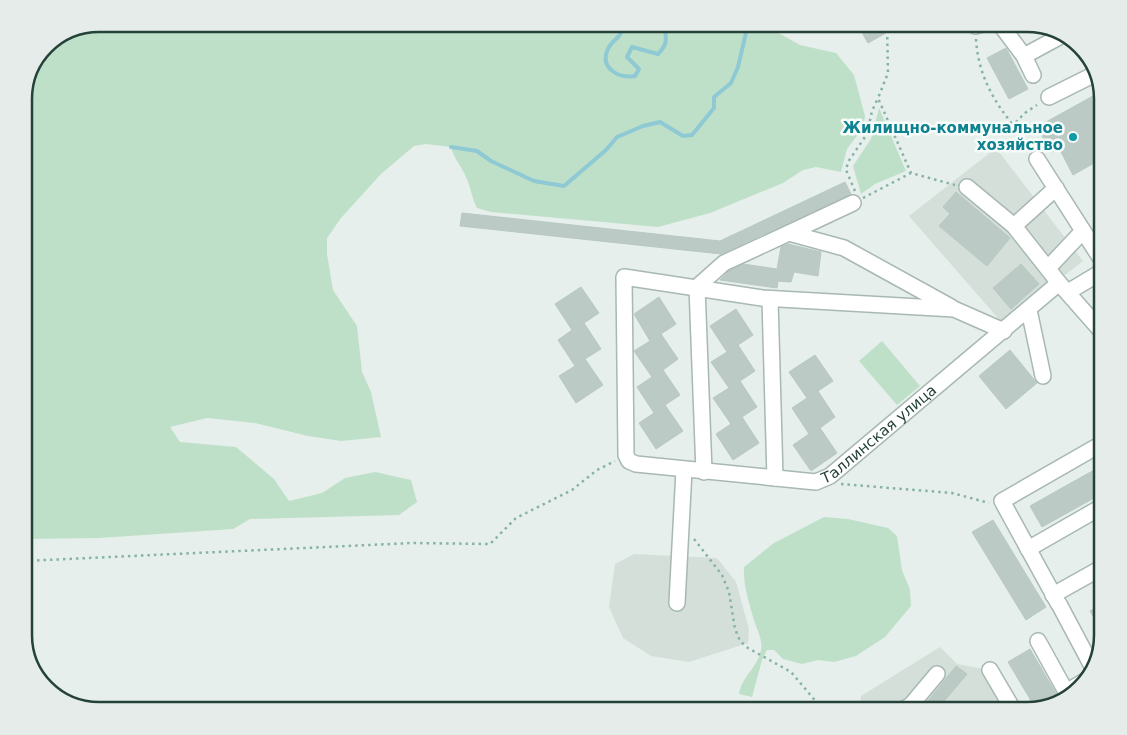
<svg xmlns="http://www.w3.org/2000/svg" width="1127" height="735" viewBox="0 0 1127 735" font-family="'DejaVu Sans',sans-serif">
	<style>
		.built { fill: #d4dfda }
		.green { fill: #bfe0c8 }
		.lines { fill: none; stroke-linecap: round; stroke-linejoin: round }
		.stream { stroke: #8ec9d4; stroke-width: 4 }
		.building { fill: #bbcac4; stroke: #b8c9c2 }
		.minor-casing { stroke: #a8b8b2; stroke-width: 18 }
		.path { stroke: #86b3a5; stroke-width: 2.5; stroke-dasharray: 2.5 4; stroke-linecap: butt }
		.minor { stroke: #fff; stroke-width: 15 }
		.culture-dot { fill: #0f9aa8; stroke: #f7fbf9; stroke-width: 2 }
		.labels { text-anchor: middle; dominant-baseline: central; stroke-width: 5; stroke-linejoin: round; paint-order: stroke }
		.culture-label { font-size: 15px; font-weight: bold; fill: #0d838f; stroke: #f7fbf9; text-anchor: end }
		.street-label { font-size: 15px; fill: #24423a; stroke: #f7fbf9 }
		.rim { fill: none; stroke: #24423a; stroke-width: 2.5 }
	</style>
	<rect width="100%" height="100%" fill="#e6efeb"/>
	<g class="built">
		<path d="M996 148 1083 261 1003 324 909 216Z"/>
		<path d="M634 554 717 558 736 582 749 629 748 643 689 662 651 656 623 638 609 607 615 564Z"/>
		<path d="M940 647 957 664 990 670 1014 711H859L861 696Z"/>
	</g>
	<g class="green">
		<path d="M100 24H769L777 32 800 45 836 53 854 75 865 116 863 128 847 149 841 172 816 167 803 170 783 183 710 213 658 227 491 212 477 208C471 196 470 183 464 173 459 163 454 158 451 147L426 144 414 146 381 174 341 218 327 238V254L333 290 357 326 362 372 371 392 381 437 341 441 308 436 255 423 207 418 170 427 180 442 236 447 274 479 289 501 322 493 345 478 375 472 411 480 417 502 399 515 250 519 233 529 99 538 24 539V95L46 46Z"/>
		<path d="M879 108 906 171 875 184 861 194 853 166 871 139Z"/>
		<path d="M882 341 920 386 897 405 859 361Z"/>
		<path d="M824 517 848 519 888 528 897 536 902 570 910 590 911 606 885 637 856 656 834 662 818 660 802 664 783 659 774 650H767L762 660 752 697 739 694C742 676 758 667 761 650 763 640 757 630 754 620 749 603 743 585 744 567L774 543Z"/>
	</g>
	<g class="lines">
		<g class="stream">
			<path d="M616 24V28L621 33C617 40 611 42 608 49 599 68 619 79 635 76L639 69 627 57 632 47 658 54C669 43 666 38 664 24"/>
			<path d="M451 147 477 151 491 161 534 181 564 186 606 150 617 137 643 126 660 122 683 136 692 135 714 108V97L731 83 738 67 748 24"/>
		</g>
	</g>
	<g class="building">
		<path d="M857 24H881L886 33 868 43Z"/>
		<path d="M1006 48 1028 89 1009 99 987 58Z"/>
		<path d="M1102 91 1103 158 1073 175 1059 148 1051 152 1037 127Z"/>
		<path d="M845 182 851 194 721 254 460 226 462 213 720 241Z"/>
		<path d="M956 192 1010 238 987 266 939 226 950 214 943 207Z"/>
		<path d="M788 244 821 252 818 276 794 272 791 282 778 281 777 288 720 280 729 271 743 264 777 269 781 247Z"/>
		<path d="M1021 264 1039 284 1011 309 993 288Z"/>
		<path d="M581 287 599 313 584 323 601 349 585 359 603 385 576 403 559 376 575 366 558 340 572 330 555 304Z"/>
		<path d="M659 297 676 324 661 334 678 359 663 370 680 395 665 405 683 431 656 449 639 423 654 413 637 387 652 377 634 351 650 341 634 314Z"/>
		<path d="M736 309 753 335 738 345 755 371 740 381 757 407 742 417 759 443 733 460 716 434 731 424 713 398 729 388 711 362 727 352 710 326Z"/>
		<path d="M1010 350 1037 383 1006 409 979 376Z"/>
		<path d="M815 355 833 381 818 391 835 417 820 428 837 453 811 471 793 445 809 434 792 408 807 398 789 372Z"/>
		<path d="M1103 465V493L1042 527 1030 506Z"/>
		<path d="M993 520 1046 607 1026 620 972 532Z"/>
		<path d="M1103 603V634L1090 611Z"/>
		<path d="M1030 649 1061 702 1036 709 1008 662Z"/>
		<path d="M956 666 967 674 936 711H920Z"/>
	</g>
	<g class="lines">
		<g class="minor-casing">
			<g id="minor">
				<path d="M973 24 975 26 983 24"/>
				<path d="M1000 24 1024 56 1033 75"/>
				<path d="M1024 56 1059 37"/>
				<path d="M1049 97 1097 73"/>
				<path d="M1037 159 1103 262"/>
				<path d="M967 187 1014 226 1059 283"/>
				<path d="M1014 226 1056 188"/>
				<path d="M789 233 853 203"/>
				<path d="M1049 267 1083 231"/>
				<path d="M1068 292 1103 271"/>
				<path d="M770 299 775 478"/>
				<path d="M1029 310 1043 376"/>
				<path id="s1" d="M1004 331 954 309 762 298 624 277 626 455 629 461 636 464 816 482 830 476 1059 283 1103 333"/>
				<path d="M704 472 697 287 724 263 789 233 844 248 951 307"/>
				<path d="M1028 549 1103 506"/>
				<path d="M1053 595 1103 567"/>
				<path d="M677 603 684 470"/>
				<path d="M1058 603 1002 501 1103 443"/>
				<path d="M1059 604 1093 668"/>
				<path d="M1038 641 1069 697"/>
				<path d="M990 670 1014 711"/>
				<path d="M1066 692 1090 678"/>
				<path d="M901 711 911 705 937 674"/>
			</g>
		</g>
		<g class="path">
			<path d="M887 24 888 73 878 98 911 173"/>
			<path d="M976 39C978 73 992 99 1013 125"/>
			<path d="M1030 148 1013 125 1025 113 1037 105"/>
			<path d="M855 191 846 170 848 162 867 134 872 111 878 98"/>
			<path d="M863 198 911 173 955 185"/>
			<path d="M841 484 952 493 989 503"/>
			<path d="M694 539 722 575 729 592 735 629 740 641 748 648 791 672 824 711"/>
			<path d="M24 561 412 543 490 544 516 518 572 490 597 470 615 461"/>
		</g>
		<use href="#minor" class="minor"/>
	</g>
	<circle class="culture-dot" cx="1073" cy="137" r="5"/>
	<g class="labels">
		<g class="culture-label">
			<text x="1063" y="128">Жилищно-коммунальное<tspan x="1063" dy="17">хозяйство</tspan></text>
		</g>
		<g class="street-label">
			<text stroke="none"><textPath href="#s1" startOffset="839">Таллинская улица</textPath></text>
		</g>
	</g>
	<path d="M0 0H1127V735H0ZM99 32H1027A67 67 0 0 1 1094 99V635A67 67 0 0 1 1027 702H99A67 67 0 0 1 32 635V99A67 67 0 0 1 99 32Z" fill="#e6ecea" fill-rule="evenodd"/>
	<path class="rim" d="M99 32H1027A67 67 0 0 1 1094 99V635A67 67 0 0 1 1027 702H99A67 67 0 0 1 32 635V99A67 67 0 0 1 99 32Z"/>
</svg>
